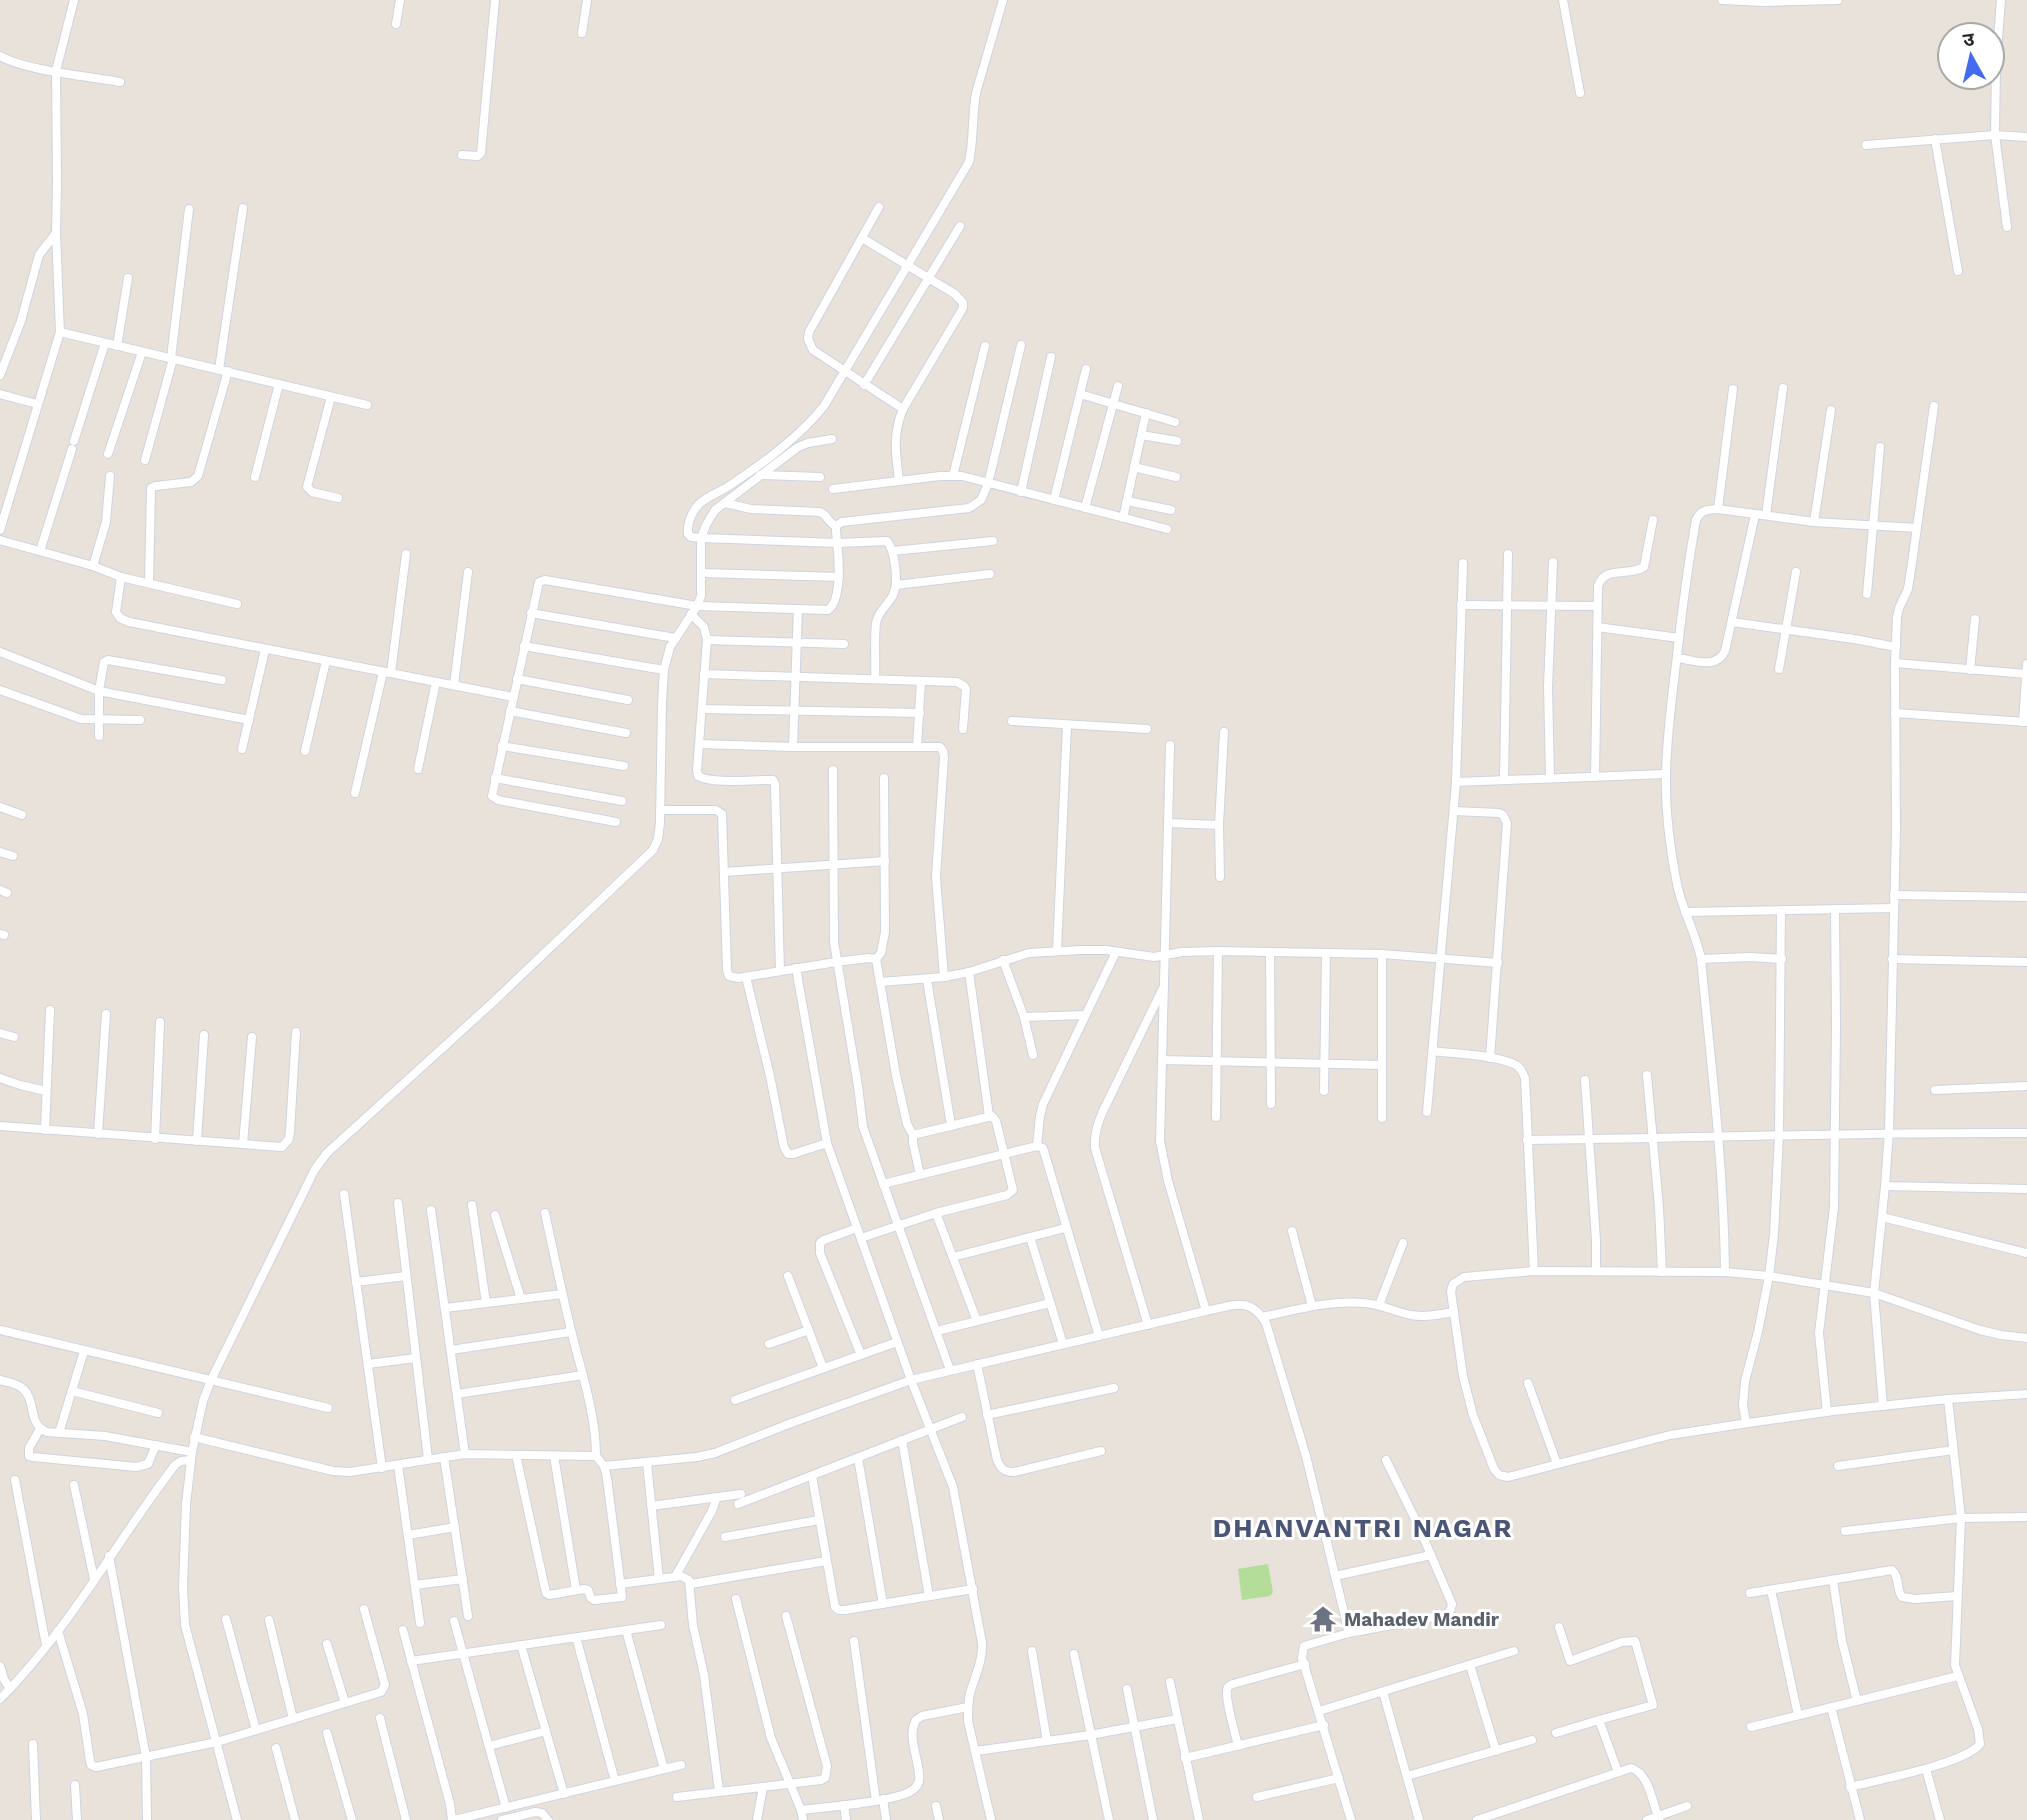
<svg xmlns="http://www.w3.org/2000/svg" width="2027" height="1820" viewBox="0 0 2027 1820" font-family="'Work Sans','Noto Sans Devanagari',sans-serif">
	<style>
		.green { fill: #b4dd99 }
		.lines { fill: none; stroke-linecap: round; stroke-linejoin: round }
		.minor-casing { stroke: #cfd3e0; stroke-width: 10 }
		.minor { stroke: #fff; stroke-width: 8 }
		.labels { text-anchor: middle; dominant-baseline: central; stroke-width: 6; stroke-linejoin: round; paint-order: stroke }
		.worship-label { font-size: 19px; font-weight: bold; fill: #5b616d; stroke: #fff; text-anchor: start }
		.district-label { font-size: 26px; font-weight: bold; letter-spacing: 2px; fill: #4b5575; stroke: #fff }
	</style>
	<rect width="100%" height="100%" fill="#e9e2da"/>
	<path class="green" d="M1268 1564 1273 1592 1270 1596 1242 1600 1238 1569Z"/>
	<g class="lines">
		<g class="minor-casing">
			<g id="minor">
				<path d="M1563 0 1580 93"/>
				<path d="M1722 0 1763 2 1838 0"/>
				<path d="M2001 0 1996 64 1995 135 2007 227"/>
				<path d="M396 24 400 0"/>
				<path d="M582 33 587 0"/>
				<path d="M0 56C27 71 87 76 120 82"/>
				<path d="M1935 139 1958 271"/>
				<path d="M1866 145 1995 135 2027 137"/>
				<path d="M462 155 478 156 481 153 495 0"/>
				<path d="M879 207 809 332 808 339 813 350 903 409"/>
				<path d="M862 238 955 294 963 303V308L903 409C892 435 896 454 899 481"/>
				<path d="M60 332 367 405"/>
				<path d="M117 346 128 278"/>
				<path d="M171 358 189 209"/>
				<path d="M219 369 243 208"/>
				<path d="M0 375 21 321 39 255 56 233"/>
				<path d="M864 385 960 226"/>
				<path d="M0 394 37 404"/>
				<path d="M1080 394 1175 422"/>
				<path d="M331 397 307 487 312 492 338 498"/>
				<path d="M1141 435 1177 441"/>
				<path d="M74 441 105 343"/>
				<path d="M108 454 142 352"/>
				<path d="M145 460 173 359"/>
				<path d="M1134 467 1176 477"/>
				<path d="M760 475 820 477"/>
				<path d="M953 476 985 346"/>
				<path d="M255 477 279 384"/>
				<path d="M833 489 940 476H962L1167 529"/>
				<path d="M1021 492 1051 357"/>
				<path d="M1054 500 1086 369"/>
				<path d="M1127 501 1171 510"/>
				<path d="M725 503 751 509 820 512C828 515 828 523 836 526"/>
				<path d="M1085 508 1118 386"/>
				<path d="M1718 509 1733 389"/>
				<path d="M1766 515 1783 388"/>
				<path d="M1123 518 1146 413"/>
				<path d="M1814 522 1831 410"/>
				<path d="M0 530 60 332 56 233 57 183 56 71 74 0"/>
				<path d="M0 540 93 566 121 577 237 604"/>
				<path d="M40 551 72 449"/>
				<path d="M893 551 993 541"/>
				<path d="M93 566 106 522 110 476"/>
				<path d="M702 573 839 577"/>
				<path d="M121 577 116 612 120 618 129 622 513 697"/>
				<path d="M149 583 151 488 156 486 191 482 198 476 228 371"/>
				<path d="M896 585 990 574"/>
				<path d="M1867 594 1880 447"/>
				<path d="M1461 605 1597 606"/>
				<path d="M531 613 675 638"/>
				<path d="M691 614 704 627 707 640 697 770 698 776C713 784 748 780 766 780H773L775 784 780 971"/>
				<path d="M1732 622 1854 639 1896 647"/>
				<path d="M1597 627 1679 638"/>
				<path d="M707 640 844 644"/>
				<path d="M524 646 664 670"/>
				<path d="M0 652 99 691 249 720"/>
				<path d="M1677 658C1695 660 1716 670 1725 651L1755 515"/>
				<path d="M1895 663 2027 674"/>
				<path d="M1779 669 1796 572"/>
				<path d="M1970 670 1975 619"/>
				<path d="M391 673 406 554"/>
				<path d="M704 674 957 682 964 686 966 689 963 729"/>
				<path d="M517 679 628 700"/>
				<path d="M875 679C876 661 874 641 876 623 878 611 888 605 893 595 899 582 895 551 887 541L837 543 701 538 691 537 688 534C687 522 691 513 699 504 708 496 722 491 732 484 765 462 799 437 824 406L969 162C974 139 972 116 976 93L1003 0"/>
				<path d="M454 685 468 572"/>
				<path d="M0 690 81 719 140 720"/>
				<path d="M702 709 920 713"/>
				<path d="M510 711 626 733"/>
				<path d="M1895 713 2027 722"/>
				<path d="M1012 721 1147 729"/>
				<path d="M2023 722 2027 664"/>
				<path d="M99 736V691L104 662 108 660 222 680"/>
				<path d="M699 744 793 747H940L943 751 944 757 936 877 944 977"/>
				<path d="M1170 745 1160 1141 1168 1181 1206 1311"/>
				<path d="M502 746 624 766"/>
				<path d="M917 746 921 681"/>
				<path d="M793 747 798 609"/>
				<path d="M242 749 265 650"/>
				<path d="M305 751 326 661"/>
				<path d="M418 769 436 682"/>
				<path d="M833 770 834 942 858 1086 863 1127 950 1370"/>
				<path d="M1595 777 1598 586C1605 565 1628 577 1644 567L1653 520"/>
				<path d="M495 778 622 801"/>
				<path d="M1550 778 1548 687 1553 562"/>
				<path d="M1504 780 1508 554"/>
				<path d="M1456 782 1665 774"/>
				<path d="M355 793 383 672"/>
				<path d="M0 807 22 815"/>
				<path d="M660 810H716L722 814 727 970 729 976 738 978 836 962 868 958 876 959 896 1075 907 1124 913 1135"/>
				<path d="M1454 811 1499 813 1503 815 1507 823 1490 1058"/>
				<path d="M616 822 498 800 492 796 539 582 545 580 697 606 828 610C844 599 838 549 836 531V526L842 522 969 508 981 500 988 484 1021 345"/>
				<path d="M1168 823 1219 825"/>
				<path d="M0 852 13 856"/>
				<path d="M725 872 885 861"/>
				<path d="M1220 877 1219 825 1224 732"/>
				<path d="M0 890 7 893"/>
				<path d="M1894 895 2027 897"/>
				<path d="M1685 912 1894 908"/>
				<path d="M0 934 4 935"/>
				<path d="M1057 951 1067 725"/>
				<path d="M1270 952 1271 1104"/>
				<path d="M1382 954V1118"/>
				<path d="M876 959 881 953 885 932 884 778"/>
				<path d="M1701 959 1750 957 1782 959"/>
				<path d="M1892 959 2027 962"/>
				<path d="M1003 960 1024 1017 1033 1055"/>
				<path d="M796 968 827 1143 911 1380 953 1487 982 1643C983 1661 975 1676 970 1693 968 1702 968 1711 968 1721L991 1820"/>
				<path d="M969 972 989 1116"/>
				<path d="M746 977 770 1076 784 1147 788 1154H793L827 1143"/>
				<path d="M927 980 951 1125"/>
				<path d="M881 982 944 977 969 972 1029 953 1081 950H1106L1154 957 1182 952 1218 951 1382 954 1498 963"/>
				<path d="M1024 1017 1085 1015"/>
				<path d="M0 1033 14 1037"/>
				<path d="M1433 1051C1455 1054 1497 1055 1516 1065 1521 1068 1523 1073 1525 1078L1534 1271"/>
				<path d="M1162 1060 1381 1065"/>
				<path d="M1647 1075 1659 1207 1662 1272"/>
				<path d="M0 1078 20 1085 46 1091"/>
				<path d="M1585 1080 1596 1240V1271"/>
				<path d="M1935 1090 2027 1086"/>
				<path d="M1324 1091 1326 953"/>
				<path d="M1427 1112 1456 782 1463 563"/>
				<path d="M1216 1117 1218 951"/>
				<path d="M0 1126 282 1147 289 1139 290 1131 296 1032"/>
				<path d="M45 1130 50 1010"/>
				<path d="M98 1134 106 1014"/>
				<path d="M155 1139 160 1022"/>
				<path d="M1527 1140C1694 1138 1860 1132 2027 1133"/>
				<path d="M197 1141 204 1035"/>
				<path d="M243 1144 252 1037"/>
				<path d="M1037 1146 1040 1116 1043 1104 1116 952"/>
				<path d="M883 1184 1037 1146 1043 1148 1099 1336"/>
				<path d="M1885 1186 2027 1189"/>
				<path d="M344 1194 382 1468"/>
				<path d="M398 1203 428 1459"/>
				<path d="M472 1205 486 1303"/>
				<path d="M431 1210 465 1454"/>
				<path d="M545 1213C554 1254 562 1294 572 1334 582 1374 596 1415 596 1456"/>
				<path d="M936 1213 977 1321"/>
				<path d="M495 1215 521 1299"/>
				<path d="M1882 1217 2027 1253"/>
				<path d="M857 1228 824 1240 820 1243V1253L861 1355"/>
				<path d="M1292 1231 1312 1306"/>
				<path d="M1030 1237 1063 1344"/>
				<path d="M861 1238 936 1213 1007 1195 1013 1190 996 1121 992 1116 913 1135V1143L920 1175"/>
				<path d="M953 1257 1065 1228"/>
				<path d="M1725 1272C1724 1167 1711 1064 1701 959 1696 933 1682 910 1677 884 1670 848 1665 809 1666 773 1667 734 1672 695 1677 656 1682 611 1688 565 1696 520 1701 509 1708 510 1718 509L1814 522 1917 528"/>
				<path d="M788 1276 823 1368"/>
				<path d="M356 1282 406 1276"/>
				<path d="M1379 1305 1403 1243"/>
				<path d="M445 1308 562 1294"/>
				<path d="M1262 1317C1295 1310 1330 1300 1364 1303 1381 1304 1395 1312 1411 1315 1425 1318 1440 1314 1454 1312"/>
				<path d="M1148 1325 1095 1148C1094 1133 1098 1122 1104 1109L1162 990"/>
				<path d="M0 1330 328 1408"/>
				<path d="M937 1331 1050 1303"/>
				<path d="M2027 1338 2001 1335 1980 1330 1874 1293 1769 1276 1725 1272 1534 1271 1464 1277 1453 1284 1451 1292 1463 1376 1473 1415 1494 1469 1499 1475 1508 1477 1670 1435 1735 1425 1833 1411 1948 1399 2027 1394"/>
				<path d="M769 1344 809 1330"/>
				<path d="M451 1350 571 1332"/>
				<path d="M368 1364 416 1358"/>
				<path d="M977 1364 997 1460C1001 1469 1004 1472 1014 1472L1101 1451"/>
				<path d="M0 1380C7 1382 16 1383 22 1388 37 1399 27 1425 47 1432L105 1436 192 1452"/>
				<path d="M1528 1383 1557 1464"/>
				<path d="M72 1391 158 1413"/>
				<path d="M457 1394 583 1375"/>
				<path d="M735 1400 897 1342"/>
				<path d="M1883 1406 1874 1293 1885 1186 1889 1132 1896 829 1895 663 1897 617 1899 608 1908 589 1911 570 1934 406"/>
				<path d="M1827 1412 1819 1333 1834 1207 1836 1025 1835 909"/>
				<path d="M987 1415 1114 1388"/>
				<path d="M1746 1423 1743 1405 1745 1381 1758 1332 1769 1276 1774 1234 1779 1135 1781 910"/>
				<path d="M40 1429 29 1448V1456L33 1457 136 1467 148 1464 156 1445"/>
				<path d="M59 1433 84 1351"/>
				<path d="M194 1437 333 1471 350 1472 465 1454 596 1456 604 1466 607 1478 622 1597 594 1600 591 1598 588 1590 584 1589 549 1595 546 1593 516 1455"/>
				<path d="M902 1440 929 1596"/>
				<path d="M554 1456 576 1590"/>
				<path d="M444 1457 468 1616"/>
				<path d="M858 1458 883 1604"/>
				<path d="M647 1463 659 1579"/>
				<path d="M398 1465 420 1623"/>
				<path d="M604 1466 697 1457 715 1453 794 1422 911 1380 1206 1311C1233 1306 1249 1295 1266 1323L1306 1456 1349 1633"/>
				<path d="M1838 1466 1953 1450"/>
				<path d="M812 1476 835 1607 839 1610H845L973 1589"/>
				<path d="M15 1480 46 1645"/>
				<path d="M74 1485 94 1579"/>
				<path d="M738 1504 962 1417"/>
				<path d="M651 1506 741 1494"/>
				<path d="M1845 1531 1961 1518 2027 1517"/>
				<path d="M408 1535 455 1527"/>
				<path d="M725 1537 819 1520"/>
				<path d="M109 1556 146 1757 147 1820"/>
				<path d="M1335 1576 1431 1555"/>
				<path d="M675 1577 712 1511 717 1497"/>
				<path d="M1833 1580 1842 1641 1857 1701"/>
				<path d="M620 1584 681 1576 689 1580 693 1625 704 1675 719 1791"/>
				<path d="M691 1584 826 1561"/>
				<path d="M415 1585 463 1579"/>
				<path d="M1771 1590 1798 1715"/>
				<path d="M1750 1593 1892 1570C1900 1577 1896 1589 1902 1597L1915 1599 1957 1596"/>
				<path d="M736 1599 771 1738 801 1810 803 1820"/>
				<path d="M226 1619 256 1730"/>
				<path d="M269 1620 293 1719"/>
				<path d="M454 1621 506 1808"/>
				<path d="M1559 1627 1570 1661 1622 1642 1635 1641 1653 1705 1599 1720 1618 1772"/>
				<path d="M403 1630 450 1804 452 1820"/>
				<path d="M626 1630 664 1769"/>
				<path d="M58 1631 83 1714 90 1761 91 1765 96 1767 217 1742 381 1692 385 1685 364 1609"/>
				<path d="M576 1637 615 1781"/>
				<path d="M854 1641 876 1801"/>
				<path d="M327 1644 345 1703"/>
				<path d="M521 1645 564 1794"/>
				<path d="M1032 1651 1047 1741"/>
				<path d="M1074 1654 1109 1820"/>
				<path d="M411 1661 661 1625"/>
				<path d="M1470 1665 1496 1751"/>
				<path d="M0 1666 4 1679 10 1689"/>
				<path d="M1170 1682 1199 1820"/>
				<path d="M1127 1689 1153 1820"/>
				<path d="M1383 1692 1419 1820"/>
				<path d="M0 1699C69 1630 116 1542 175 1465L181 1461 191 1460"/>
				<path d="M1831 1707 1860 1820"/>
				<path d="M1319 1711 1514 1651"/>
				<path d="M380 1718 406 1820"/>
				<path d="M1751 1727 1958 1676"/>
				<path d="M327 1733 352 1820"/>
				<path d="M1556 1733 1599 1720"/>
				<path d="M33 1744 36 1820"/>
				<path d="M489 1746 546 1731"/>
				<path d="M1238 1746C1236 1736 1223 1694 1228 1687 1229 1685 1231 1685 1233 1684L1305 1664"/>
				<path d="M276 1748 295 1820"/>
				<path d="M976 1751 1090 1735 1177 1719"/>
				<path d="M1185 1758 1324 1725"/>
				<path d="M1926 1769 1940 1820"/>
				<path d="M1407 1776 1532 1740"/>
				<path d="M75 1785 77 1820"/>
				<path d="M1850 1787C1877 1780 1965 1764 1980 1744L1978 1729 1955 1665 1961 1518 1948 1399"/>
				<path d="M677 1797 821 1780 825 1778 827 1766 786 1616"/>
				<path d="M1257 1797 1339 1778"/>
				<path d="M883 1799 886 1820"/>
				<path d="M844 1805 846 1820"/>
				<path d="M936 1806 939 1820"/>
				<path d="M801 1810C824 1807 899 1802 914 1789 919 1785 920 1780 919 1774 918 1757 907 1736 916 1720L922 1716 968 1707"/>
				<path d="M237 1820 185 1625 183 1588 186 1504 192 1452 203 1401 211 1380 315 1169 327 1153 491 1004 653 850 658 839 660 823 662 703 664 670 670 647 697 606 701 596V538L706 525 715 510 798 447 808 443 832 439"/>
				<path d="M454 1820 681 1765"/>
				<path d="M502 1820 535 1812 542 1813 548 1820"/>
				<path d="M757 1820 763 1787"/>
				<path d="M1351 1820 1302 1658 1304 1646 1349 1633 1440 1616C1448 1614 1451 1612 1452 1604L1418 1525 1386 1460"/>
				<path d="M1477 1820 1631 1768C1649 1773 1653 1804 1659 1820"/>
				<path d="M1647 1820 1687 1806"/>
			</g>
		</g>
		<use href="#minor" class="minor"/>
	</g>
	<defs>
		<g id="temple-bare" transform="scale(2.1)"><path d="M0-6L5-2H3V0L6.5 2.5H4V6H1.5V3h-3V6H-4V2.5H-6.5L-3 0V-2H-5Z" fill="#6b7280" stroke="#fff" stroke-width="2.5" paint-order="stroke"/></g>
	</defs>
	<g fill-rule="evenodd">
		<use href="#temple-bare" x="1323" y="1619"/>
	</g>
	<g class="labels">
		<g class="worship-label">
			<text x="1344" y="1619">Mahadev Mandir</text>
		</g>
		<g class="district-label">
			<text x="1363" y="1528">DHANVANTRI NAGAR</text>
		</g>
	</g>
	<g transform="translate(1971 56) rotate(352)"><circle r="33" fill="#ffffff" stroke="#a9a9a9" stroke-width="2"/>
	<path d="M0-5L12 26L0 18L-12 26Z" fill="#426bee"/>
	<text y="-10" font-size="19" font-weight="bold" text-anchor="middle" fill="#282828">उ</text>
	</g>
</svg>
